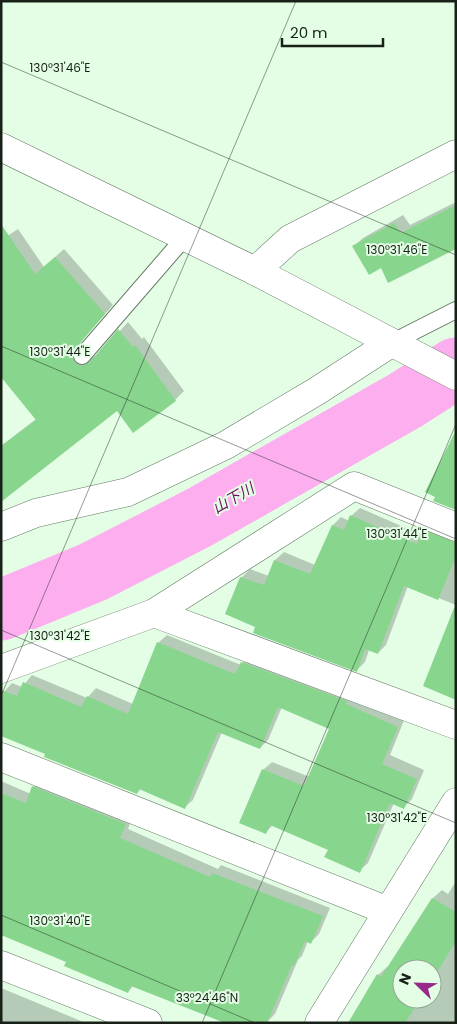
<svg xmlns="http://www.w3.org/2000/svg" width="457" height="1024" viewBox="0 0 457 1024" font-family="Poppins,'Noto Sans JP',sans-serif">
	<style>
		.shadow { fill: #0003; fill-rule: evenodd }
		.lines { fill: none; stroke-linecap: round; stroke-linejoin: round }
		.river { stroke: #fdaeef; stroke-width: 61 }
		.building { fill: #88d58e }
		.lane-casing { stroke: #647a65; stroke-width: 18 }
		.street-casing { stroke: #647a65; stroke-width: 29 }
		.secondary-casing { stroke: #647a65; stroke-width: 29 }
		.lane { stroke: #fff; stroke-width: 16 }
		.street { stroke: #fff; stroke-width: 28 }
		.secondary { stroke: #fff; stroke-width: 28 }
		.ticks { fill: none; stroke: #182118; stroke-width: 1; stroke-opacity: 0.45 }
		.labels { text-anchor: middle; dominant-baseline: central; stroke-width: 4; stroke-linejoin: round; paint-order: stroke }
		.water-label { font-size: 15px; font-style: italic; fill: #6f1265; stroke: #e4fee5 }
		.ticks-label { font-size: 12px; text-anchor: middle; fill: #182118; stroke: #e4fee5; stroke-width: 4; stroke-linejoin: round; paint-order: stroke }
	</style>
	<rect width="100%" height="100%" fill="#e4fee5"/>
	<g class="shadow">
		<path d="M456 202V248L381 266 354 246 363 238 403 215 410 225Z"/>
		<path d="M18 229 44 267 64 249 113 305 82 340 80 345 83 355 90 358 98 355 128 322 142 339 144 337 184 391 175 400 133 431 117 409 1 446 36 419 3 378 1 379V240Z"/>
		<path d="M360 508 422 535 423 531 431 522 456 532V605L408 586 386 645 378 653 369 650 365 662 357 670 257 626 241 578 250 569 269 576 275 560 284 552 315 565 333 525 341 517 349 521 351 516Z"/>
		<path d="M167 635 241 665 250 654 405 718 390 755 424 770 412 799 404 807 394 803 368 863 359 871 329 849 273 825 266 832 263 770 272 762 310 777 330 728 282 707 268 740 260 748 222 732 193 800 184 808 141 789 137 793 47 754 3 693 12 683 22 687 32 675 87 698 96 688 133 704 158 643Z"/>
		<path d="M42 779 133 815 128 829 218 869 221 865 330 908 319 934 311 942 308 941 302 956 298 960 275 1014 267 1022 134 985 128 992 68 961 1 934V781L31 794 34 787Z"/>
		<path d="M456 881V1023H362L378 975 387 967 389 968 433 898 442 890 448 894ZM402 969H432V999H402Z"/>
		<path d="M1 988 86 1023H1Z"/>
	</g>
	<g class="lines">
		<path class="river" d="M1 610 93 572 200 517 406 400 456 368"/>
	</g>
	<g class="building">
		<path d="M456 205V249L388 283 381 268 369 275 352 246 394 223 401 233Z"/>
		<path d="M1 224 35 274 55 257 105 314 74 350 72 355 75 363 81 366 89 363 118 329 133 347 135 345 176 401 133 433 117 411 1 502V446L36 420 1 377Z"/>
		<path d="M456 430V510L433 501 435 497 425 492Z"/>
		<path d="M350 515 417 544 422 530 456 542V556L438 600 404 586 378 654 365 649 357 672 253 633 255 627 225 614 240 577 264 585 274 560 310 574 332 525 344 530Z"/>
		<path d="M454 608H456V700L423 686Z"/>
		<path d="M157 642 235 674 241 662 347 701 346 704 398 727 382 764 417 779 404 809 390 803 360 873 324 857 328 850 270 825 266 834 239 823 262 769 304 786 329 729 278 707 260 749 218 732 185 809 139 789 137 794 44 757 45 754 1 736V690L17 696 23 682 81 707 87 696 128 714Z"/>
		<path d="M32 786 126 824 120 838 210 877 212 873 323 916 311 944 305 941 294 966 292 965 267 1023H225L131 986 128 993 64 966 66 962 1 935V793L26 803Z"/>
		<path d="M432 898 456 912V941L432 980V969H402V999H420L405 1023H348L377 974 381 977Z"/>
	</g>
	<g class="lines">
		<g class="lane-casing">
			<g id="lane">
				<path d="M391 343 456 310"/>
				<path d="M82 356 185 237"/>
			</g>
		</g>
		<g class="street-casing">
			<g id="street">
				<path d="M1 527 36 513 128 492 226 445 317 391 391 343"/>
				<path d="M154 613 354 486 456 527"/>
				<path d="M1 669 154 613 456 725"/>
				<path d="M1 757 388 911"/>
				<path d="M1 965 148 1023"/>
				<path d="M319 1023 456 802"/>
			</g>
		</g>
		<g class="secondary-casing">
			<g id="secondary">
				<path d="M1 147 255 271 456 376"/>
				<path d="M255 271 290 239 456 154"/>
			</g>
		</g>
		<use href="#lane" class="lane"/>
		<use href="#street" class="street"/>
		<use href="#secondary" class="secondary"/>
	</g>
	<path class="ticks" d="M1 62 456 255M1 346 456 539M1 630 456 823M1 696 296 1M1 915 255 1023M202 1023 456 424"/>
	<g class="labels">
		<g class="water-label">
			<text transform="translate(233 498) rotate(-30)">山下川</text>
		</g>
	</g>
	<g class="ticks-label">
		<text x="60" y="72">130°31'46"E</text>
		<text x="397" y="254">130°31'46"E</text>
		<text x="60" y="356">130°31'44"E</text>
		<text x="397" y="538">130°31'44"E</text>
		<text x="60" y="640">130°31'42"E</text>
		<text x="397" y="822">130°31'42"E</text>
		<text x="60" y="925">130°31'40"E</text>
		<text x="207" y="1002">33°24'46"N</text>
	</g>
	<rect width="457" height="1024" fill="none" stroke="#182118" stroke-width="5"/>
	<g transform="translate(417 984) rotate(293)"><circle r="24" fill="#e4fee5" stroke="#92a693"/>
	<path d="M0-4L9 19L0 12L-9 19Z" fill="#962989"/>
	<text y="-8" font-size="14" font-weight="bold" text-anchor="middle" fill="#182118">N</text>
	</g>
	<path d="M282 38v8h101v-8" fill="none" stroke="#182118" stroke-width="2.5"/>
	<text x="290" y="38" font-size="15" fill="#182118" stroke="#e4fee5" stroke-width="4" paint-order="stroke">20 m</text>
</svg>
